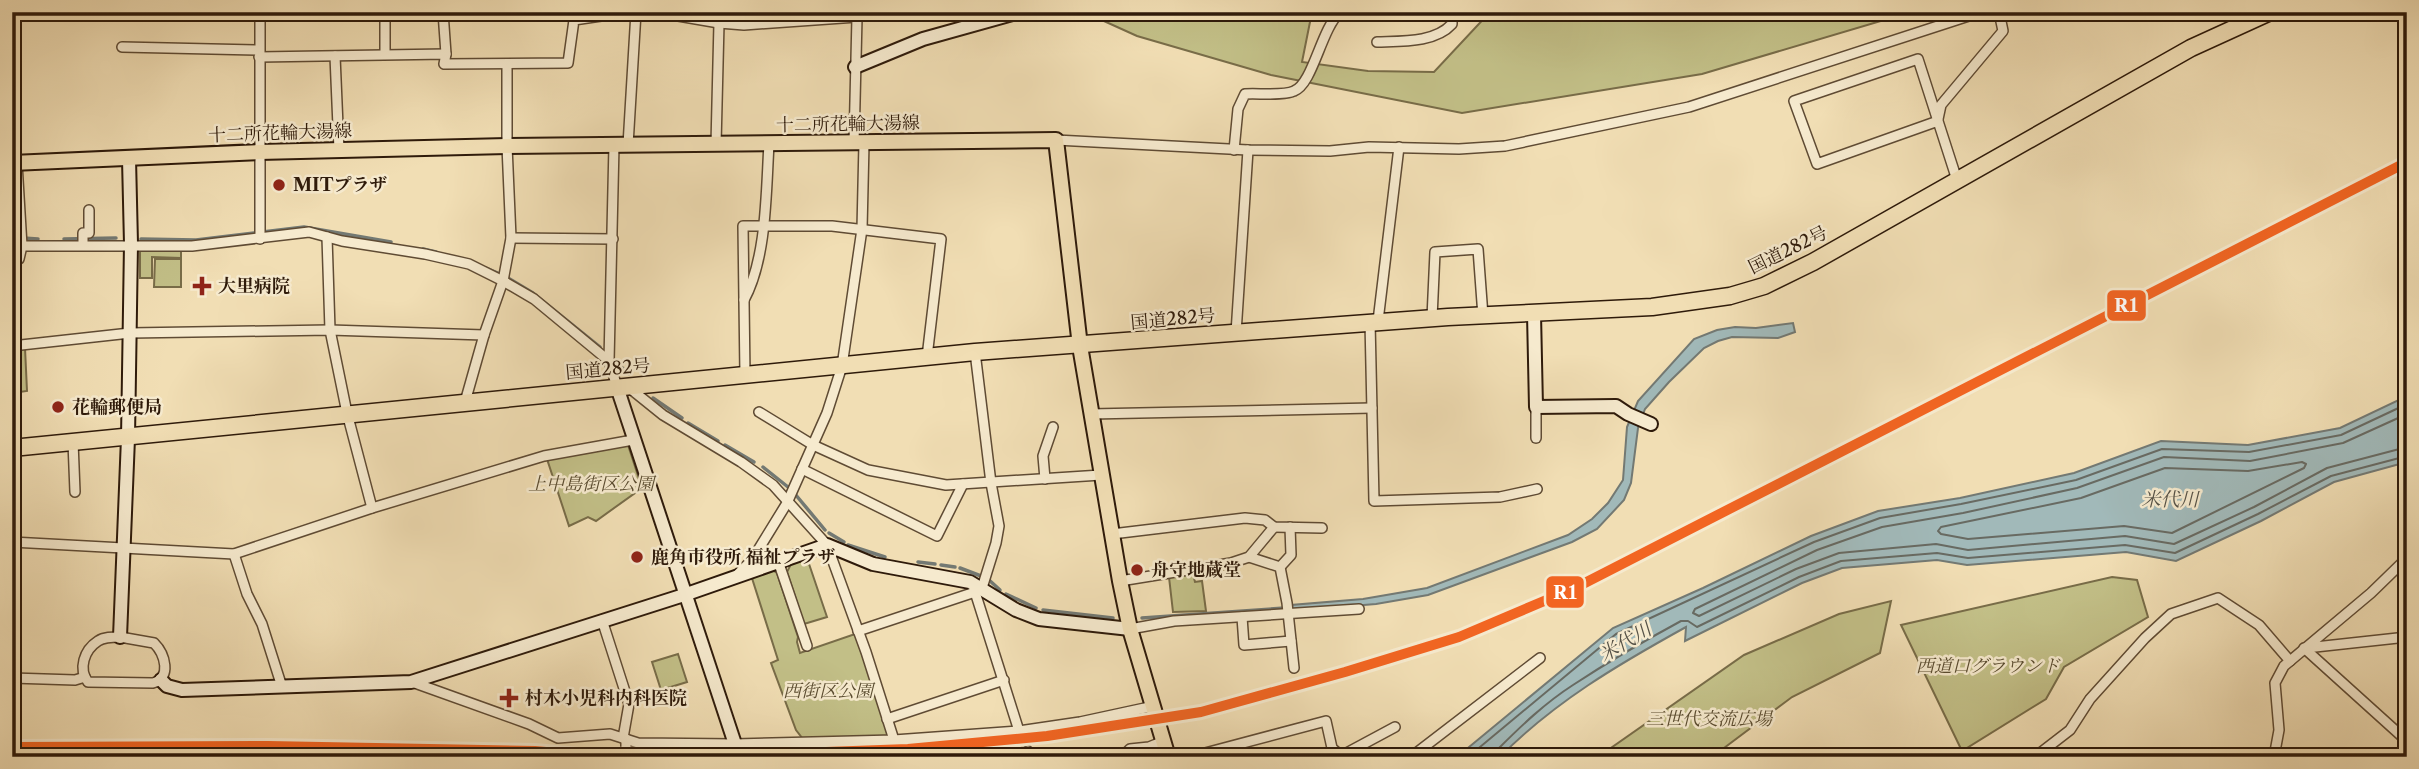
<svg xmlns="http://www.w3.org/2000/svg" width="2419" height="769" viewBox="0 0 2419 769" font-family="'Libre Caslon Text','Noto Serif JP',serif">
	<style>
		.green { fill: #c2bf87; stroke: #786c48; stroke-width: 2 }
		.water { fill: #a1b9b9; stroke: #737973; stroke-width: 2 }
		.lines { fill: none; stroke-linecap: round; stroke-linejoin: round }
		.shore { stroke: #686a62; stroke-width: 2 }
		.stream { stroke: #737973; stroke-width: 3.5 }
		.street-tunnel { stroke: #cab792; stroke-width: 9; stroke-dasharray: 9 4.5; stroke-linecap: butt }
		.street-casing { stroke: #5f4b34; stroke-width: 12 }
		.secondary-casing { stroke: #2e1a0a; stroke-width: 16 }
		.primary-casing { stroke: #2e1a0a; stroke-width: 18 }
		.highway-casing { stroke: #2e1a0a; stroke-width: 19 }
		.street { stroke: #f6eace; stroke-width: 9 }
		.secondary { stroke: #f6eace; stroke-width: 12 }
		.primary { stroke: #f1deb4; stroke-width: 14 }
		.highway { stroke: #f1deb4; stroke-width: 16 }
		.rail-1-casing { stroke: #f6eace; stroke-width: 16 }
		.rail-1 { stroke: #f26522; stroke-width: 10 }
		.poi-dot { fill: #8f2418; stroke: #f6eace; stroke-width: 2.5 }
		.labels { text-anchor: middle; dominant-baseline: central; stroke-width: 5; stroke-linejoin: round; paint-order: stroke }
		.street-label { font-size: 18px; fill: #2e1a0a; stroke: #f6eace }
		.poi-label { font-size: 18px; font-weight: bold; fill: #2e1a0a; stroke: #f6eace; text-anchor: start }
		.park-label { font-size: 18px; font-style: italic; fill: #5a4c30; stroke: #f6eace }
		.water-label { font-size: 19px; font-style: italic; fill: #565247; stroke: #f6eace }
		.line-badge { stroke: #f6eace; stroke-width: 2.5 }
		.badge-label { font-size: 19px; text-anchor: middle; font-weight: bold; fill: #fff }
	</style>
	<rect width="100%" height="100%" fill="#f1deb4"/>
	<filter id="stains"><feTurbulence type="fractalNoise" baseFrequency=".00286" numOctaves="4"/><feColorMatrix values="0 0 0 0 .2 0 0 0 0 .09 0 0 0 0 .02 0 0 0 .5 -.17"/></filter>
	<radialGradient id="worn" r=".72"><stop offset=".6" stop-color="#630" stop-opacity="0"/><stop offset="1" stop-color="#630" stop-opacity=".3"/></radialGradient>
	<g class="green">
		<path d="M1084 12H1312L1302 62 1368 71 1434 72 1490 12H1911L1702 74 1462 113 1271 75 1137 36Z"/>
		<path d="M140 248 181 249V258L152 257V278H140Z"/>
		<path d="M155 259H181V287H154Z"/>
		<path d="M25 348 27 391 12 393V350Z"/>
		<path d="M628 445 642 488 596 521 588 517 569 526 547 459Z"/>
		<path d="M807 558 827 617 804 624 787 572 791 564Z"/>
		<path d="M769 568 777 573 798 637 797 642 800 653 855 634 890 736 803 739 796 730 771 663 778 660 751 575Z"/>
		<path d="M1193 574 1195 582 1202 581 1206 611 1173 612 1169 577Z"/>
		<path d="M2112 577 2137 580 2148 617 2064 667 2046 699 1962 751 1901 625Z"/>
		<path d="M1891 601 1880 653 1792 697 1712 757H1598L1744 655 1839 614Z"/>
		<path d="M678 654 687 682 661 690 652 662Z"/>
	</g>
	<g class="water">
		<path d="M1793 323 1795 332 1778 338 1732 337 1718 341 1704 348 1669 382 1645 409 1638 428 1631 483 1624 500 1597 529 1572 542 1428 595 1376 604 1290 611 1291 605 1363 599 1427 588 1568 535 1592 519 1608 503 1623 480 1627 427 1638 401 1694 339 1717 330 1735 327 1756 328Z"/>
		<path d="M2407 396V462L2334 482 2261 521 2176 561 2126 552 1967 565 1937 560 1842 568 1802 583 1685 641 1686 627C1619 664 1554 702 1500 757H1457L1613 628 1703 588 1811 536 1878 511 1960 498 2074 473 2161 441 2248 445 2340 428Z"/>
	</g>
	<g class="lines">
		<g class="shore">
			<path d="M2407 414 2343 443 2250 461 2164 457 2077 488 1963 513 1882 527 1817 550 1695 609 1693 613 1699 616 1796 569 1839 553 1936 544 1968 550 2125 536 2174 544 2254 507 2327 468 2407 447"/>
			<path d="M2302 462 2306 464 2304 468 2172 533 2124 526 1968 539 1941 534 1938 531 1941 527 2081 498 2165 468 2248 471Z"/>
			<path d="M1468 757 1616 634 1814 542 1880 518 1961 504 2076 480 2162 449 2249 452 2341 435 2407 404"/>
			<path d="M1495 757 1498 749C1521 726 1545 703 1573 685 1608 662 1644 641 1681 621H1688L1697 627 1799 577 1841 561 1937 553 1968 558 2125 545 2175 553 2258 514 2331 476 2407 456"/>
		</g>
		<g class="stream">
			<path d="M12 237H15"/>
			<path d="M23 238 38 239"/>
			<path d="M64 239 116 238"/>
			<path d="M141 239 196 240 304 227 391 242"/>
			<path d="M423 249 436 252"/>
			<path d="M486 268 500 274"/>
			<path d="M508 278 533 293 600 347"/>
			<path d="M618 364 629 374"/>
			<path d="M653 398 682 418"/>
			<path d="M688 423 718 441"/>
			<path d="M725 445 754 462"/>
			<path d="M763 467 788 487"/>
			<path d="M795 494 825 530"/>
			<path d="M829 533 844 542"/>
			<path d="M848 545 885 557"/>
			<path d="M918 562 935 564"/>
			<path d="M941 565 955 567"/>
			<path d="M960 568 981 576"/>
			<path d="M989 580 1000 590"/>
			<path d="M1006 594 1036 608"/>
			<path d="M1043 610 1113 618"/>
			<path d="M1142 618 1285 608"/>
		</g>
		<path class="street-tunnel" d="M1019 731 1028 751"/>
		<g class="street-casing">
			<g id="street">
				<path d="M260 12V239"/>
				<path d="M443 12 446 54"/>
				<path d="M655 12 719 23 744 25 857 17 854 143"/>
				<path d="M1377 42C1401 41 1435 43 1452 24V12"/>
				<path d="M122 47 259 50"/>
				<path d="M385 54V12"/>
				<path d="M335 56 339 150"/>
				<path d="M259 57 446 54 444 64 568 63 574 20 628 12"/>
				<path d="M1938 119 1941 105 2003 31 1999 12"/>
				<path d="M1938 121 1817 164 1794 101 1918 59 1957 180"/>
				<path d="M1056 140 1248 150 1330 151 1369 147 1459 149 1505 146 1689 107 1981 12"/>
				<path d="M716 144 719 23"/>
				<path d="M614 145 609 361 617 387"/>
				<path d="M628 145 636 12"/>
				<path d="M1234 150 1238 109 1245 94C1257 93 1284 96 1294 91 1313 84 1321 29 1340 12"/>
				<path d="M12 151 17 163 22 246"/>
				<path d="M327 237 330 330 347 413 372 508"/>
				<path d="M511 238 613 239"/>
				<path d="M83 245V233H89V210"/>
				<path d="M12 260 19 259 22 246H192L309 232 342 241 425 254 469 264 503 281 534 299 609 361"/>
				<path d="M744 300C767 258 766 191 769 144"/>
				<path d="M1432 318 1435 252 1478 249 1483 316"/>
				<path d="M1378 321 1399 147"/>
				<path d="M1370 322 1374 501 1500 497 1537 489"/>
				<path d="M1236 333 1248 150"/>
				<path d="M12 346 130 333 330 330 484 335"/>
				<path d="M975 352 991 483 999 526 996 543 982 588 975 592 1019 731"/>
				<path d="M745 375 743 226H832L941 239 927 357"/>
				<path d="M627 386 663 415 741 462 773 485 827 545 866 652 894 740"/>
				<path d="M465 402 484 335 503 281 511 238 507 146V64"/>
				<path d="M759 412 813 445 868 470 946 485 1101 475"/>
				<path d="M1091 414 1372 408"/>
				<path d="M1536 438V407"/>
				<path d="M73 442 75 492"/>
				<path d="M802 469 937 536 963 484"/>
				<path d="M1045 479 1043 456 1053 427"/>
				<path d="M1112 534 1245 518 1265 520 1274 527 1322 528"/>
				<path d="M12 542 234 554 372 508 544 456 633 440"/>
				<path d="M234 554 247 594 262 624 282 687"/>
				<path d="M1249 557 1280 567 1287 603 1294 668"/>
				<path d="M778 561 807 646"/>
				<path d="M1280 567 1291 555 1290 527"/>
				<path d="M737 575 752 560 787 503 827 413 842 366 862 229 864 143"/>
				<path d="M1120 581 1231 563 1249 557 1274 527"/>
				<path d="M1242 617 1244 645 1291 641"/>
				<path d="M602 620 629 704 623 738"/>
				<path d="M1130 629 1174 621 1359 609"/>
				<path d="M858 631 975 592"/>
				<path d="M120 637 154 643C165 654 172 678 153 683L88 682C78 669 84 650 98 641 104 637 112 637 120 637Z"/>
				<path d="M2304 648 2407 741"/>
				<path d="M2306 648 2407 637"/>
				<path d="M12 678 75 680 85 677"/>
				<path d="M412 682 529 724 558 738 610 734 638 743 735 744 894 740 1019 731 1080 722 1154 706"/>
				<path d="M887 719 1004 680"/>
				<path d="M626 739V757"/>
				<path d="M1028 751 1030 757"/>
				<path d="M1122 757 1130 749 1149 747 1164 741"/>
				<path d="M1190 757 1326 721 1332 748 1341 756 1395 727"/>
				<path d="M1411 757 1540 658"/>
				<path d="M2035 757 2070 730 2090 699 2145 638 2171 614 2218 598 2259 625 2290 661"/>
				<path d="M2274 757 2279 730 2275 683 2284 666 2371 593 2407 558"/>
			</g>
		</g>
		<g class="secondary-casing">
			<g id="secondary">
				<path d="M855 67 923 39 1020 12"/>
				<path d="M1534 314 1536 407 1616 406 1628 414 1651 424"/>
				<path d="M617 387 735 744"/>
				<path d="M120 637 128 438 131 244 129 159"/>
				<path d="M161 680 167 686 182 690 411 682 684 595 827 545 873 564 970 582 1016 610 1039 619 1130 629"/>
			</g>
		</g>
		<g class="primary-casing">
			<path id="primary" d="M12 163 259 152 507 146 1056 140 1080 346 1120 581 1130 629 1168 757"/>
		</g>
		<g class="highway-casing">
			<path id="highway" d="M12 448 975 352 1448 317 1652 307 1730 296 1764 286 1813 262 2191 48 2270 12"/>
		</g>
		<use href="#street" class="street"/>
		<use href="#secondary" class="secondary"/>
		<use href="#primary" class="primary"/>
		<use href="#highway" class="highway"/>
		<g class="rail-1-casing">
			<path id="rail-1" d="M12 747 268 746 535 751 579 755 771 754 908 749 1047 736 1201 712 1345 672 1459 637 1575 588 2407 162"/>
		</g>
		<use href="#rail-1" class="rail-1"/>
	</g>
	<g class="poi-dot">
		<circle cx="279" cy="185" r="7"/>
		<path d="M198.5 275.5h7v7h7v7h-7v7h-7v-7h-7v-7h7z"/>
		<circle cx="58" cy="407" r="7"/>
		<circle cx="637" cy="557" r="7"/>
		<circle cx="1137" cy="570" r="7"/>
		<path d="M505.5 687.5h7v7h7v7h-7v7h-7v-7h-7v-7h7z"/>
	</g>
	<g class="labels">
		<g class="street-label">
			<text transform="translate(848 124) rotate(-1)">十二所花輪大湯線</text>
			<text transform="translate(280 133) rotate(-2)">十二所花輪大湯線</text>
			<text transform="translate(1788 250) rotate(-26)">国道282号</text>
			<text transform="translate(1173 319) rotate(-5)">国道282号</text>
			<text transform="translate(608 369) rotate(-5)">国道282号</text>
		</g>
		<g class="poi-label">
			<text x="293" y="185">MITプラザ</text>
			<text x="218" y="286">大里病院</text>
			<text x="72" y="407">花輪郵便局</text>
			<text x="651" y="557">鹿角市役所 福祉プラザ</text>
			<text x="1151" y="570">舟守地蔵堂</text>
			<text x="525" y="698">村木小児科内科医院</text>
		</g>
		<g class="park-label">
			<text x="591" y="484">上中島街区公園</text>
			<text x="1988" y="666">西道口グラウンド</text>
			<text x="828" y="691">西街区公園</text>
			<text x="1709" y="719">三世代交流広場</text>
		</g>
		<g class="water-label">
			<text x="2170" y="499">米代川</text>
			<text transform="translate(1625 642) rotate(-31)">米代川</text>
		</g>
	</g>
	<g class="line-badge">
		<rect x="2106" y="289" width="41" height="33" rx="7" fill="#f26522"/>
		<rect x="1545" y="575" width="40" height="34" rx="7" fill="#f26522"/>
	</g>
	<g class="badge-label">
		<text x="2126" y="312">R1</text>
		<text x="1565" y="599">R1</text>
	</g>
	<rect width="2419" height="769" fill="none" stroke="#f1deb4" stroke-width="42"/>
	<rect x="14" y="14" width="2391" height="741" fill="none" stroke="#2e1a0a" stroke-width="3.5"/>
	<rect x="21" y="21" width="2377" height="727" fill="none" stroke="#2e1a0a" stroke-width="2"/>
	<rect width="100%" height="100%" filter="url(#stains)"/>
	<rect width="100%" height="100%" fill="url(#worn)"/>
</svg>
